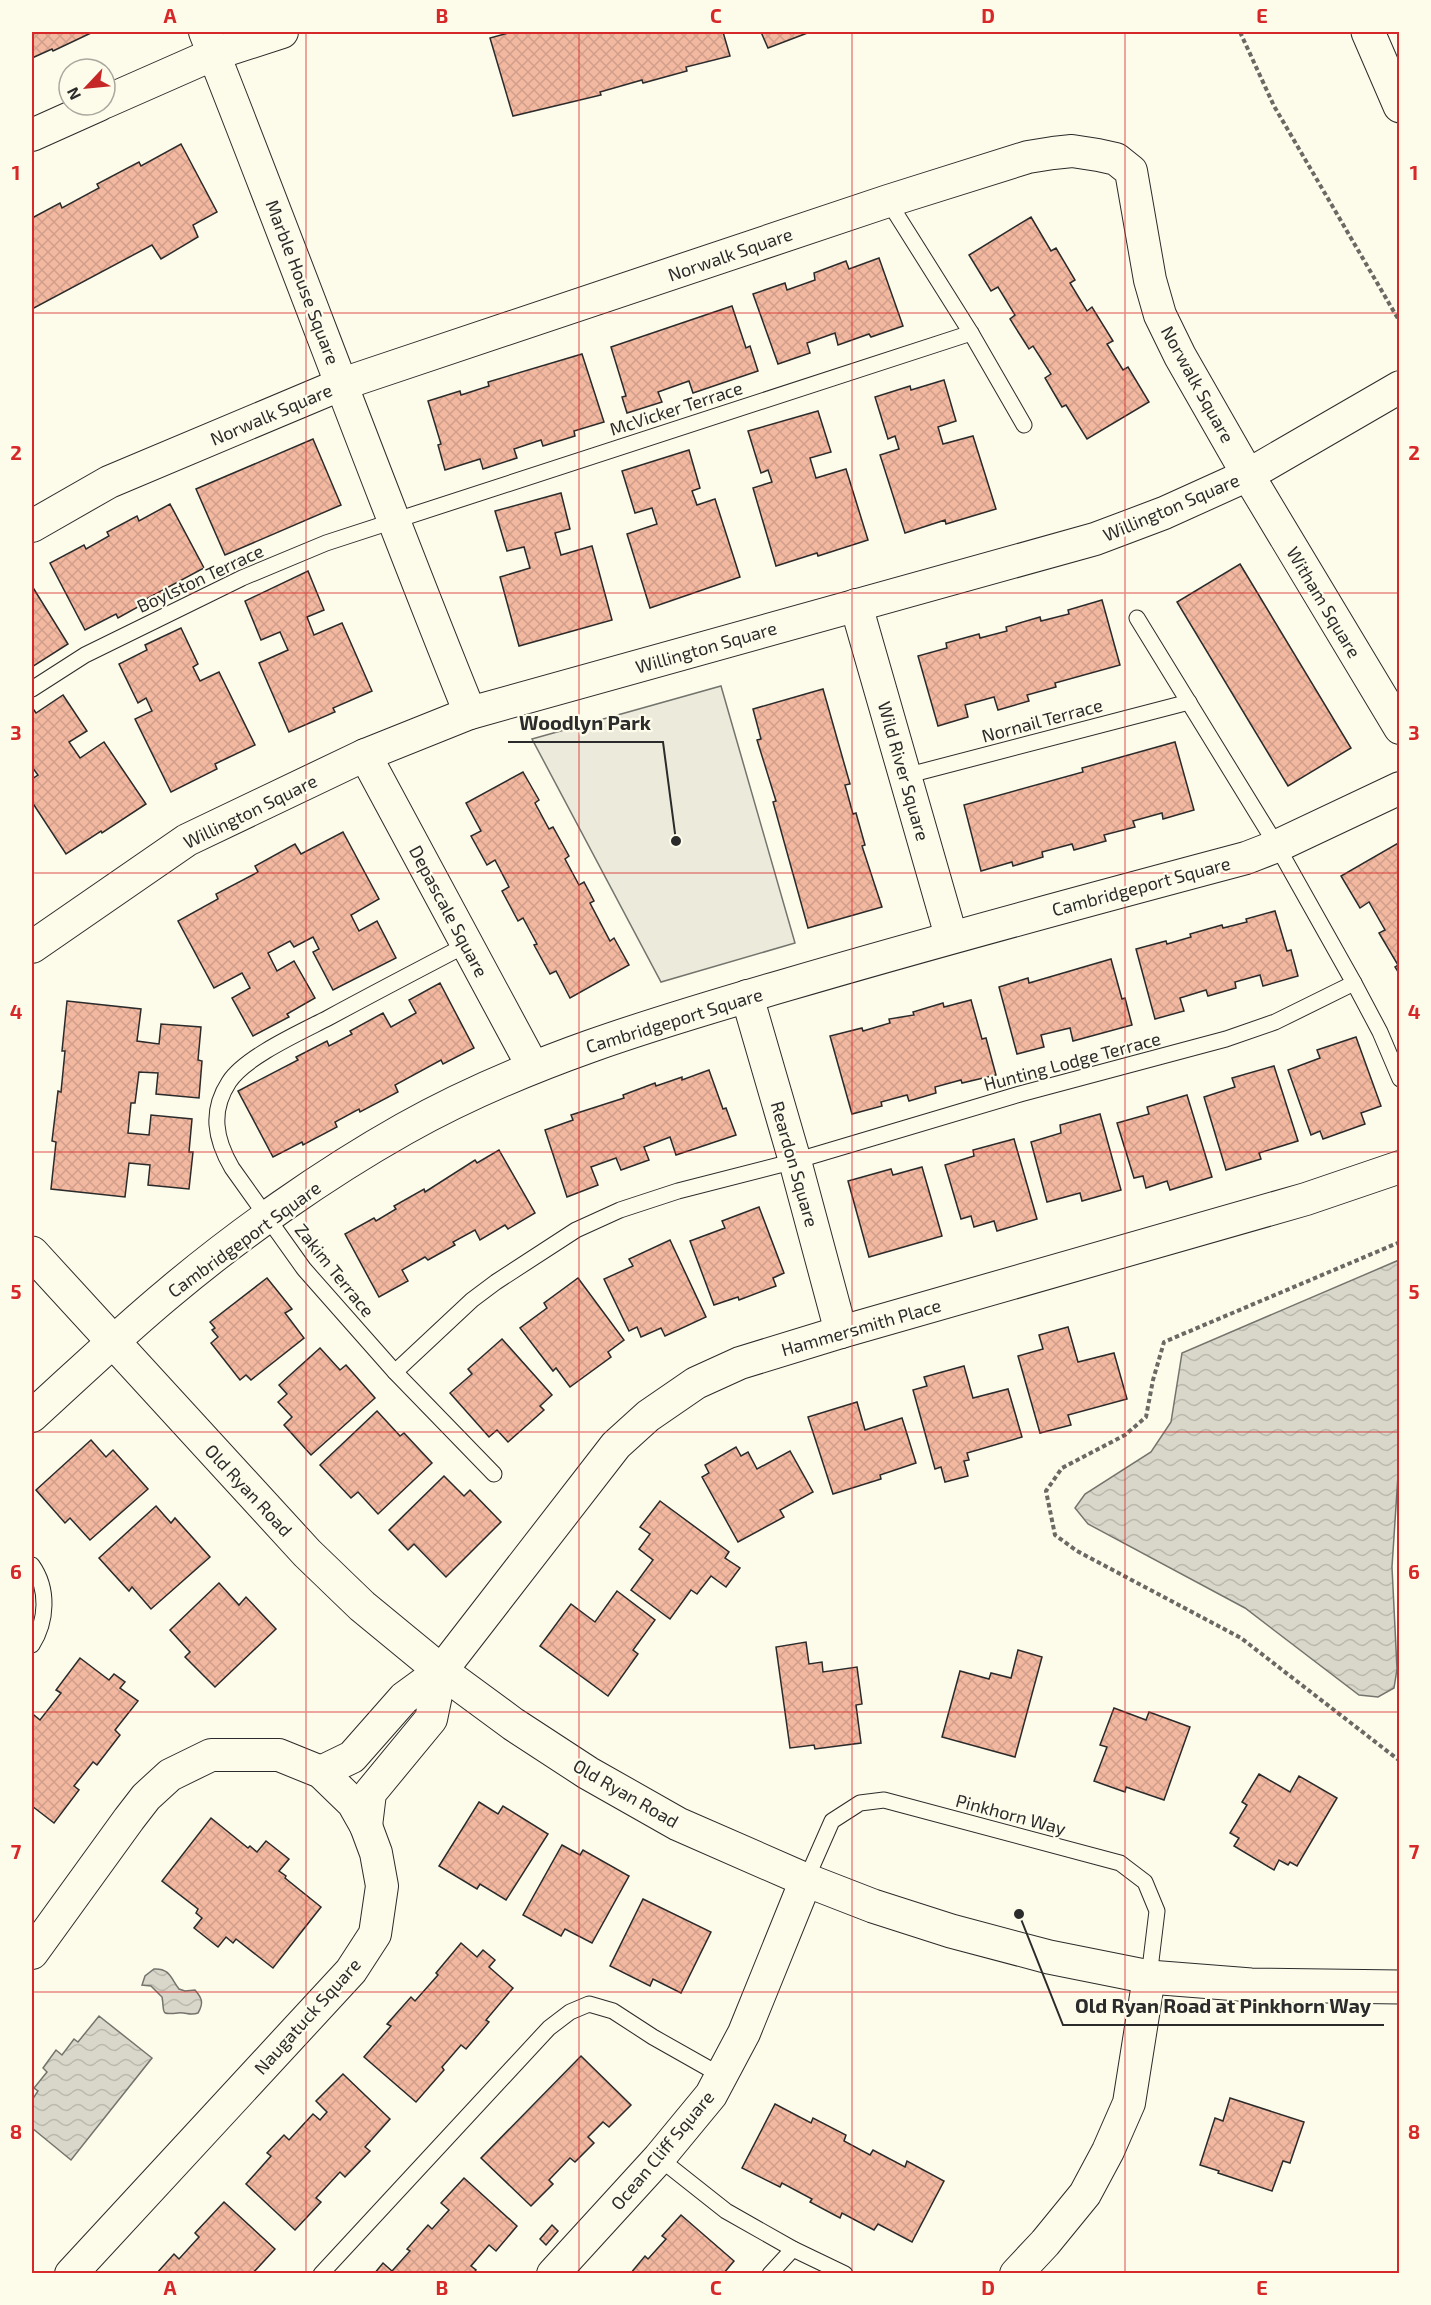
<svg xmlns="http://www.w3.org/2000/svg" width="1431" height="2305" viewBox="0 0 1431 2305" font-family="'Exo 2',sans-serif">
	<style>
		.green { fill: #ecebdb; stroke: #74746e; stroke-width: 1.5 }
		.water { fill: url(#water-waves); stroke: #74746e; stroke-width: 1.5 }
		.building { fill: url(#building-cross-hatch); stroke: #2b2b2b; stroke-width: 1.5 }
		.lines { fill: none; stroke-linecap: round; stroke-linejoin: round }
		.service-casing { stroke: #2b2b2b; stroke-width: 17 }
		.minor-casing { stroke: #2b2b2b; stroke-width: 34 }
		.tertiary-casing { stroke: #2b2b2b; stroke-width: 35 }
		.secondary-casing { stroke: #2b2b2b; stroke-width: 35 }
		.path { stroke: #6a6964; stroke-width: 4; stroke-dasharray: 4.5 3; stroke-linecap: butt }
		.service { stroke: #fdfbea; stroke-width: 15 }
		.minor { stroke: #fdfbea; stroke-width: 32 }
		.tertiary { stroke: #fdfbea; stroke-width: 33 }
		.secondary { stroke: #fdfbea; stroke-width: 33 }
		.grid { fill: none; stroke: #d62828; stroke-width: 1.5; stroke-opacity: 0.55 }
		.labels { text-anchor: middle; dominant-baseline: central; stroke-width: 4.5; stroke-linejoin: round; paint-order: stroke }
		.street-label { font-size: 18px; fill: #2b2b2b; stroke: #fdfbea }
		.leader { fill: none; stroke: #2b2b2b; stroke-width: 2 }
		.callout-dot { fill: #2b2b2b; stroke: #fdfbea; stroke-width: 2 }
		.callout-label { font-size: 20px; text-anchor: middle; font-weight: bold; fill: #2b2b2b; stroke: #fdfbea; stroke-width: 4.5; stroke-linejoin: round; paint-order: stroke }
		.neatline { fill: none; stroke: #d62828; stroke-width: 2 }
		.grid-label { font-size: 20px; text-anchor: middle; font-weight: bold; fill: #d62828 }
	</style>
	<defs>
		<pattern id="water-waves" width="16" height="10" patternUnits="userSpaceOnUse" patternTransform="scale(1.5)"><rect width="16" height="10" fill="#d8d7c9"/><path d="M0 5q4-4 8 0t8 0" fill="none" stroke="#bab9ad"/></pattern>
		<pattern id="building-cross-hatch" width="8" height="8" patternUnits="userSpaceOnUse" patternTransform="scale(1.5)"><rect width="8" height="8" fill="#f2b8a0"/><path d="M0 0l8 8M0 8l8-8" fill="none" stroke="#d09e8a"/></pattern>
	</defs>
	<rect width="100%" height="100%" fill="#fdfbea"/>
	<path class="green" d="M721 686 795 943 661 982 532 739Z"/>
	<g class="water">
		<path d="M1399 1260 1400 1445 1392 1567 1397 1669 1394 1688 1378 1697 1359 1695 1245 1608 1088 1524 1075 1508 1085 1494 1151 1452 1171 1422 1182 1353Z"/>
		<path d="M154 1969C170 1968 171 1979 179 1989L185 1991 195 1990C202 1998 204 2003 198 2013 190 2016 186 2012 178 2013 159 2015 165 2013 162 1997L151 1986 142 1985 145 1976Z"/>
		<path d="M99 2016 152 2058 71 2160 32 2128V2100L38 2091 34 2088 47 2072 43 2068 56 2050 62 2055 74 2039 78 2042Z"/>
	</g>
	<g class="building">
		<path d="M32 32H90L91 33 53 51 52 49 32 58Z"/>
		<path d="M512 32H723L730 56 686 67 687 71 643 83 642 80 600 92 601 95 513 116 490 38Z"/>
		<path d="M761 32H810L768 48Z"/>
		<path d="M181 144 217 212 193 225 198 237 161 259 152 245 32 309V218L60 203 62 208 99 188 97 184 139 162 141 166Z"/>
		<path d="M1031 217 1051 251 1056 248 1075 280 1070 283 1087 311 1092 307 1113 341 1107 344 1123 370 1128 367 1149 402 1087 439 1066 405 1062 407 1045 378 1051 374 1033 346 1029 349 1010 319 1015 315 998 287 991 291 969 255Z"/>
		<path d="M879 258 903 326 871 337 869 334 838 345 835 333 807 343 810 353 778 364 753 294 785 283 787 290 815 280 814 273 846 261 849 269Z"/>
		<path d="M732 306 746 348 750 346 758 371 693 393 689 381 658 392 662 402 627 413 622 397 626 396 611 347Z"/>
		<path d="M582 354 604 422 574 431 575 436 543 446 541 440 514 449 517 458 483 469 480 459 445 470 438 445 441 444 428 401 460 391 461 395 489 386 488 382Z"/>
		<path d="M944 380 956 421 938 427 943 444 973 436 996 509 946 524 945 520 905 533 880 455 899 449 895 436 888 439 875 397 910 386 911 390Z"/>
		<path d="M818 411 831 452 810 458 816 478 846 469 868 540 818 556 817 553 776 566 753 488 772 482 768 470 761 473 748 431Z"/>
		<path d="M313 439 341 505 225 555 196 489Z"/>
		<path d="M689 450 700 488 692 491 697 505 715 499 740 577 650 608 627 534 657 524 652 508 635 513 622 471Z"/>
		<path d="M561 493 570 529 555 533 561 555 592 546 612 620 519 646 500 577 530 568 524 547 507 551 495 511Z"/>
		<path d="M170 504 204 568 146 599 147 602 118 618 116 614 85 630 50 563 84 545 86 549 109 536 107 532 137 516 139 521Z"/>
		<path d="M1240 564 1351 748 1288 786 1177 602Z"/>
		<path d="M308 571 324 610 307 617 314 635 342 623 372 691 333 708 335 712 289 732 259 663 288 650 280 632 261 640 245 601Z"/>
		<path d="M32 586 68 644 32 667Z"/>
		<path d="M1102 600 1120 665 1055 683 1056 687 1027 695 1029 701 998 710 994 697 965 705 968 717 938 726 918 656 947 648 946 643 979 634 980 638 1007 631 1006 627 1040 617 1041 621 1069 614 1068 610Z"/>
		<path d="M181 628 198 664 193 667 200 681 219 672 255 745 215 764 217 769 171 792 135 719 152 711 146 698 138 703 119 664 147 650 145 645Z"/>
		<path d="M823 689 850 784 845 785 853 814 856 813 865 845 862 846 882 907 808 928 773 802 776 801 757 740 761 739 753 709Z"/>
		<path d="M63 695 87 731 69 742 80 758 104 742 146 804 102 833 101 831 66 854 32 802V779L38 775 32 767V711L34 710 36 713Z"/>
		<path d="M1175 742 1194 810 1163 819 1162 813 1133 821 1135 827 1104 835 1106 841 1074 850 1072 844 1042 852 1043 857 1013 866 1012 862 981 871 964 805 1083 772 1082 768Z"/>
		<path d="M523 772 539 800 535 803 549 829 553 827 569 856 565 859 579 885 584 882 594 901 590 903 610 941 614 938 629 965 570 998 556 971 550 974 534 945 537 944 523 918 518 921 502 891 509 887 495 860 487 865 471 836 481 831 466 803Z"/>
		<path d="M343 832 379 899 351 915 359 931 377 921 396 958 333 990 313 952 319 949 313 937 294 947 290 941 268 953 277 971 294 961 315 998 287 1014 289 1017 253 1036 232 998 250 988 242 973 214 988 178 921 218 899 216 894 258 872 255 866 295 844 301 854Z"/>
		<path d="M1400 842V975L1395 967 1398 965 1379 933 1385 930 1369 902 1360 908 1341 876Z"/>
		<path d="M1275 911 1287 951 1291 950 1298 976 1263 986 1260 975 1235 982 1236 988 1208 996 1206 990 1180 998 1184 1011 1155 1019 1136 949 1166 941 1167 944 1191 937 1190 934 1222 925 1223 928 1247 922 1246 919Z"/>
		<path d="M1111 959 1122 999 1125 998 1132 1025 1073 1041 1070 1028 1041 1035 1044 1047 1017 1054 999 987 1028 978 1029 983Z"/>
		<path d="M440 983 474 1048 443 1064 441 1060 395 1085 398 1092 360 1112 359 1109 335 1122 337 1127 303 1145 302 1142 273 1157 238 1091 298 1060 296 1057 327 1041 329 1046 352 1034 350 1031 383 1013 391 1027 416 1013 409 1000Z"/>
		<path d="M971 1000 982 1039 986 1038 996 1075 962 1083 961 1080 935 1087 936 1093 909 1101 907 1095 881 1102 882 1106 852 1114 830 1036 862 1028 863 1031 890 1023 889 1019 914 1015 913 1012 943 1003 944 1007Z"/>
		<path d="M67 1001 141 1009 137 1041 159 1044 161 1024 201 1027 198 1060 202 1061 199 1098 156 1094 158 1073 139 1072 135 1103H131L128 1133 149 1135 151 1115 192 1119 189 1152H193L189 1189 148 1185 150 1165 129 1163 125 1197 51 1189 56 1142 52 1141 58 1091 61 1092 65 1051H62Z"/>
		<path d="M1356 1037 1381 1106 1361 1113 1365 1124 1323 1139 1320 1131 1311 1135 1288 1070 1320 1058 1317 1050Z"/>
		<path d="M1274 1066 1298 1141 1259 1153 1261 1159 1226 1170 1204 1097 1235 1087 1232 1078Z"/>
		<path d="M709 1070 723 1109 726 1108 736 1135 676 1155 670 1137 644 1147 649 1160 621 1170 616 1158 591 1167 598 1185 567 1197 545 1130 573 1120 571 1115 624 1098 623 1095 655 1083 656 1086 682 1077V1080Z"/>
		<path d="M1187 1095 1212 1177 1170 1190 1167 1181 1146 1188 1143 1176 1134 1178 1117 1123 1149 1114 1147 1107Z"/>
		<path d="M1100 1114 1121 1190 1082 1201 1080 1193 1047 1202 1031 1142 1061 1133 1060 1125Z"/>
		<path d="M1014 1139 1037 1219 997 1231 994 1221 974 1227 971 1216 961 1219 945 1165 974 1156 973 1150Z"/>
		<path d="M499 1150 535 1213 508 1229 505 1225 480 1240 475 1230 453 1242 455 1245 428 1260 425 1257 402 1270 408 1281 379 1297 345 1234 374 1218 376 1221 396 1209 394 1206 424 1189 425 1192 475 1160 477 1163Z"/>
		<path d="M922 1167 942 1236 869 1257 848 1181 891 1169 893 1175Z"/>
		<path d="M759 1207 784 1273 773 1278 776 1286 739 1300 738 1297 714 1305 690 1241 725 1228 722 1221Z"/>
		<path d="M670 1240 706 1317 665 1336 661 1328 641 1337 637 1327 629 1331 604 1279 633 1266 629 1259Z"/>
		<path d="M267 1278 292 1309 285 1313 304 1338 251 1380 246 1375 240 1380 211 1343 218 1337 212 1330 215 1328 210 1322Z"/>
		<path d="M578 1278 624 1340 608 1352 611 1357 570 1387 556 1368 553 1371 520 1328 547 1308 544 1303Z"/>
		<path d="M1068 1327 1078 1362 1114 1353 1127 1399 1068 1415 1071 1425 1040 1433 1018 1356 1043 1349 1039 1335Z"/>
		<path d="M502 1339 552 1395 540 1406 544 1410 508 1442 497 1430 489 1437 450 1393 472 1374 468 1369Z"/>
		<path d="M320 1348 340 1370 346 1365 375 1398 311 1455 284 1425 292 1417 278 1402 287 1394 279 1385Z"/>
		<path d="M964 1366 973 1398 1008 1389 1022 1437 967 1453 969 1460 964 1461 968 1476 945 1482 941 1467 935 1469 913 1390 927 1386 924 1377Z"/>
		<path d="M857 1402 865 1430 902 1418 916 1463 880 1475 881 1479 833 1494 808 1417Z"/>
		<path d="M377 1411 400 1436 404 1433 432 1463 378 1514 358 1492 351 1498 320 1465Z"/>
		<path d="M91 1440 106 1457 113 1450 148 1489 90 1540 70 1518 65 1523 36 1490Z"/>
		<path d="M736 1447 741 1456 748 1452 757 1469 790 1451 813 1492 780 1510 784 1517 738 1542 702 1477 709 1473 705 1465Z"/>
		<path d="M444 1476 464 1496 470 1490 501 1522 446 1577 414 1544 408 1550 389 1530Z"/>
		<path d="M660 1501 729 1552 725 1558 740 1568 726 1587 711 1576 697 1594 691 1590 670 1619 631 1590 653 1560 639 1549 650 1534 640 1527Z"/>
		<path d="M156 1506 171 1523 175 1518 210 1557 151 1609 132 1587 129 1591 99 1558Z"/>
		<path d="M219 1583 239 1605 246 1597 276 1629 215 1687 185 1657 190 1652 170 1630Z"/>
		<path d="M617 1591 655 1620 633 1650 638 1654 608 1696 540 1646 571 1604 595 1622Z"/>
		<path d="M806 1642 809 1664 822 1662 823 1672 857 1667 862 1704 856 1705 861 1743 815 1749 814 1745 790 1748 776 1647Z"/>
		<path d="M1018 1650 1042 1657 1015 1757 942 1737 960 1671 989 1679 991 1673 1011 1678Z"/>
		<path d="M80 1658 109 1680 114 1674 125 1682 120 1688 138 1701 115 1730 120 1735 97 1765 93 1762 74 1786 79 1790 54 1823 32 1806V1718L34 1715 40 1720 61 1693 56 1690Z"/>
		<path d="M1114 1708 1146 1720 1149 1712 1190 1727 1164 1800 1126 1787 1125 1792 1094 1781 1107 1747 1100 1745Z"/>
		<path d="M1259 1774 1290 1792 1299 1776 1337 1798 1297 1866 1290 1862 1288 1865 1279 1860 1274 1870 1234 1846 1239 1838 1230 1833 1247 1805 1242 1802Z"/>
		<path d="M479 1802 498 1814 503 1806 548 1834 506 1900 480 1884 477 1889 439 1866Z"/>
		<path d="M211 1818 248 1848 250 1846 257 1852 266 1841 289 1859 279 1871 286 1876 285 1878 321 1907 273 1968 236 1939 233 1943 226 1937 218 1947 194 1928 202 1918 196 1913 198 1909 162 1881Z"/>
		<path d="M562 1845 580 1855 583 1850 629 1876 592 1943 565 1929 561 1936 523 1915Z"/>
		<path d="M643 1899 711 1932 681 1993 653 1979 650 1986 610 1966Z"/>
		<path d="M461 1943 477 1957 483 1950 495 1960 489 1967 513 1988 486 2020 489 2022 466 2049 461 2045 442 2067 444 2070 416 2102 364 2057 391 2026 387 2024 411 1997 415 2001 438 1975 436 1973Z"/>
		<path d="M581 2056 631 2105 609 2127 603 2122 588 2137 594 2143 575 2162 570 2158 549 2180 553 2184 531 2206 481 2158Z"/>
		<path d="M343 2074 390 2119 365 2147 370 2151 345 2177 340 2172 316 2198 321 2202 295 2230 246 2184 271 2156 267 2153 284 2135 289 2140 313 2114 320 2120 327 2112 316 2101Z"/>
		<path d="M1230 2098 1304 2122 1290 2163 1283 2161 1272 2191 1218 2173 1219 2171 1200 2165 1215 2118 1223 2121Z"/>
		<path d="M775 2104 811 2123 813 2118 846 2135 844 2141 870 2155 873 2150 905 2167 907 2161 944 2181 912 2242 878 2224 874 2230 842 2213 840 2218 810 2202 812 2199 782 2183 780 2187 742 2168Z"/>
		<path d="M464 2178 517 2226 496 2251 489 2245 471 2266 476 2270 473 2274H374L383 2263 392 2271 410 2251 407 2249 428 2225 432 2229 449 2210 441 2203Z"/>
		<path d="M224 2202 275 2249 252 2274H156L174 2254 179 2259 199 2237 195 2233Z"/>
		<path d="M681 2215 734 2261 723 2274H630L645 2256 648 2259 666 2239 662 2236Z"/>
		<path d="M552 2225 558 2231 546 2245 540 2239Z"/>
	</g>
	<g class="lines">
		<g class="service-casing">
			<g id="service">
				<path d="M888 201 971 333 1024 425"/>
				<path d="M32 689 85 655 242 578 326 543 971 333"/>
				<path d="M905 776 1189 702"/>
				<path d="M466 945C420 969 374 993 328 1018 301 1032 245 1057 229 1082 210 1111 215 1139 232 1168L304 1269 395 1372 494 1474"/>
				<path d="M1354 983 1380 1032 1400 1079"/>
				<path d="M395 1372 472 1300 496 1282 576 1230 620 1210 678 1191 795 1161 1020 1094 1226 1039 1275 1022 1354 983 1277 846 1137 618"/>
				<path d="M32 1565C49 1589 47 1621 32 1645"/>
				<path d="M806 1880 832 1821 860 1803 884 1800 1120 1863 1145 1882 1157 1911 1149 1977"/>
				<path d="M659 2158 726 2211 793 2249 845 2274"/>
				<path d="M321 2274 549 2028 570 2012 589 2004 613 2011 653 2037 722 2076"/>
				<path d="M770 2274 793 2249"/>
			</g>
		</g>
		<g class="minor-casing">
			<g id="minor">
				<path d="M205 32C295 258 378 487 470 713"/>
				<path d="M105 102 214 54 282 32"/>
				<path d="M32 135 99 105"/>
				<path d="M32 526 109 482 342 384 888 201 1028 157 1053 153 1072 151 1098 155 1116 159 1131 171 1150 280 1160 315 1180 356 1248 475 1400 728"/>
				<path d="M856 605 951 936"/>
				<path d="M365 755 533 1067"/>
				<path d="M32 947 187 840 365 755 470 713 1095 539 1164 513 1248 475 1400 387"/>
				<path d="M747 996 795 1161 841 1332"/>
				<path d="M32 1416C77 1375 122 1332 169 1293 239 1234 324 1174 404 1129 523 1062 655 1023 786 985 939 940 1092 899 1246 858L1277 846 1400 788"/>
				<path d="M321 1772 352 1757 404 1698 441 1671 616 1445 648 1416 696 1383 740 1363 841 1332 1306 1199 1400 1167"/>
				<path d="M366 1826 370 1793 431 1719 441 1671"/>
				<path d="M32 1953 129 1819 146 1797 170 1775 211 1755H279L321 1772 353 1803 366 1826 376 1853 382 1886 375 1934 351 1971 71 2274"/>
				<path d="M553 2274 659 2158 711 2095 744 2033 806 1880"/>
				<path d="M1016 2274 1045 2243 1085 2194 1108 2151 1129 2103 1149 1977"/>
			</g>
		</g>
		<g class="tertiary-casing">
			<path id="tertiary" d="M32 1253 307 1553 362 1606 441 1671 513 1724 588 1773 678 1824 806 1880 873 1906 951 1931 1049 1957 1149 1977 1251 1985 1400 1987"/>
		</g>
		<g class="secondary-casing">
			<path id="secondary" d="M1368 32 1400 106"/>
		</g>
		<g class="path">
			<path d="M1240 32 1274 106 1397 317H1400"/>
			<path d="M1400 1242 1164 1342 1153 1380 1146 1417 1125 1435 1062 1468 1046 1491 1055 1535 1077 1551 1241 1638 1400 1761"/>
		</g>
		<use href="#service" class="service"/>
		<use href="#minor" class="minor"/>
		<use href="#tertiary" class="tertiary"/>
		<use href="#secondary" class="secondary"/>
	</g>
	<path class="grid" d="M306 32V2274M579 32V2274M852 32V2274M1125 32V2274M32 313H1400M32 593H1400M32 873H1400M32 1152H1400M32 1432H1400M32 1712H1400M32 1992H1400"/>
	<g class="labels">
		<g class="street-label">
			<text transform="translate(730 254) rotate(-19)">Norwalk Square</text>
			<text transform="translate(303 282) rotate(69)">Marble House Square</text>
			<text transform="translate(1198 384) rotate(61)">Norwalk Square</text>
			<text transform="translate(676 408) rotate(-18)">McVicker Terrace</text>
			<text transform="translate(271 414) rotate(-23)">Norwalk Square</text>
			<text transform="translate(1171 507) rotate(-23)">Willington Square</text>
			<text transform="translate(200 578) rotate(-25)">Boylston Terrace</text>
			<text transform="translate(1324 602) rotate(59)">Witham Square</text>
			<text transform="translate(706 647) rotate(-16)">Willington Square</text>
			<text transform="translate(1042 720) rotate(-15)">Nornail Terrace</text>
			<text transform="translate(904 771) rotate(74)">Wild River Square</text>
			<text transform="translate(250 811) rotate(-26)">Willington Square</text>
			<text transform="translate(1141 886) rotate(-15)">Cambridgeport Square</text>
			<text transform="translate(449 911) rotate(62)">Depascale Square</text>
			<text transform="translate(674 1020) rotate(-17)">Cambridgeport Square</text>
			<text transform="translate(1072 1061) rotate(-15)">Hunting Lodge Terrace</text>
			<text transform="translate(795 1164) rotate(74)">Reardon Square</text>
			<text transform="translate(244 1239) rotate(-36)">Cambridgeport Square</text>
			<text transform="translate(335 1270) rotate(51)">Zakim Terrace</text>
			<text transform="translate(861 1327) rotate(-16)">Hammersmith Place</text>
			<text transform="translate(249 1490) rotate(47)">Old Ryan Road</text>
			<text transform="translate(626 1793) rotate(30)">Old Ryan Road</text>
			<text transform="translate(1011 1814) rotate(15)">Pinkhorn Way</text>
			<text transform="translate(307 2016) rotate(-48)">Naugatuck Square</text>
			<text transform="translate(662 2150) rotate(-50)">Ocean Cliff Square</text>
		</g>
	</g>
	<path class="leader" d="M676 841L663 742H508M1019 1914L1063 2025H1384"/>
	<g class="callout-dot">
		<circle cx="676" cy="841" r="6"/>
		<circle cx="1019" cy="1914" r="6"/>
	</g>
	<g class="callout-label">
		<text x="585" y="730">Woodlyn Park</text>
		<text x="1223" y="2013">Old Ryan Road at Pinkhorn Way</text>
	</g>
	<rect width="1431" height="2305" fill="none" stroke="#fdfbea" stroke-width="66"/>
	<g transform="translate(87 87) rotate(244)"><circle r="28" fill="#fdfbea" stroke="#a9a89e" stroke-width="1.5"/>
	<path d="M0-4.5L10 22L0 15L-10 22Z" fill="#c62828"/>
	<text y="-9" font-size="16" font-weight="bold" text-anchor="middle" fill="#2b2b2b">N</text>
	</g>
	<rect x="33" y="33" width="1365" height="2239" class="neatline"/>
	<g class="grid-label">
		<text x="170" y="23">A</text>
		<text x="442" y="23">B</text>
		<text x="716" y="23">C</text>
		<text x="988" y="23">D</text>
		<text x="1262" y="23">E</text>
		<text x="16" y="180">1</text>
		<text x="1414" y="180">1</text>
		<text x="16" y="460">2</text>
		<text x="1414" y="460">2</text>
		<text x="16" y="740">3</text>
		<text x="1414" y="740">3</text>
		<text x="16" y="1019">4</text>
		<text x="1414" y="1019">4</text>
		<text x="16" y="1299">5</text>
		<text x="1414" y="1299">5</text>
		<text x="16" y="1579">6</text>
		<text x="1414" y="1579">6</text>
		<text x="16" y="1859">7</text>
		<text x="1414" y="1859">7</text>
		<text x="16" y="2139">8</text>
		<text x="1414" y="2139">8</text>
		<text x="170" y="2295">A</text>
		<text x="442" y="2295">B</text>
		<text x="716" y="2295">C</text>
		<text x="988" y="2295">D</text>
		<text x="1262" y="2295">E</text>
	</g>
</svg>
